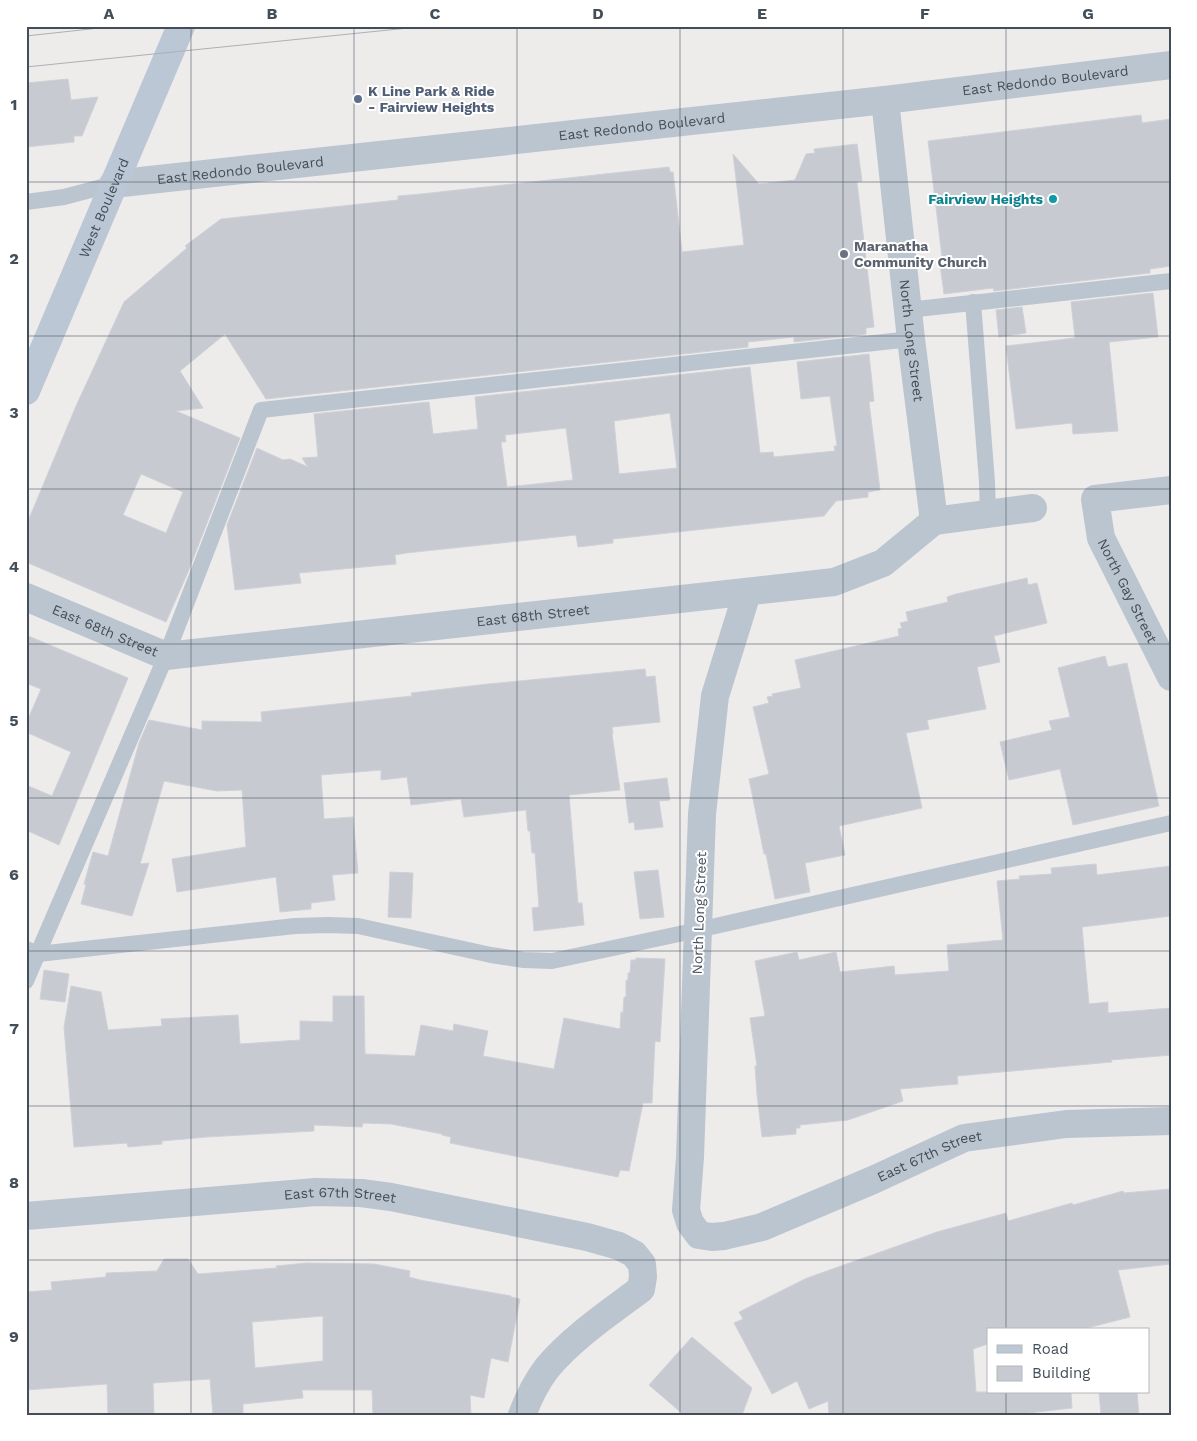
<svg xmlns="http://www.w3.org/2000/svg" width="1197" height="1441" viewBox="0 0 1197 1441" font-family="'Work Sans',sans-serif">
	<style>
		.building { fill: #c7cad1; stroke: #cfd1d8; fill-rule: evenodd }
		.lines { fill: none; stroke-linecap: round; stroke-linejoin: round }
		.service { stroke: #bbc5cf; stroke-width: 16 }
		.minor { stroke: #bbc5cf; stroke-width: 28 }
		.secondary { stroke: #bcc7d6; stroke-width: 28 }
		.tram { stroke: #adb0b6; stroke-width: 1 }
		.grid { fill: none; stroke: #434e59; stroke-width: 1; stroke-opacity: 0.55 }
		.service-dot { fill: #5c6f8a; stroke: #fff; stroke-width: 2 }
		.culture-dot { fill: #0f9aa8; stroke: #fff; stroke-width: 2 }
		.worship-dot { fill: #6b7280; stroke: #fff; stroke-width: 2 }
		.labels { text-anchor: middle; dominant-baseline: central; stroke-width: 4; stroke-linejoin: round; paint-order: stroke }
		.street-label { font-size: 14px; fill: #434e59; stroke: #fff }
		.service-label { font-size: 14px; font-weight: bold; fill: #4e5e75; stroke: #fff; text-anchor: start }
		.culture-label { font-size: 14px; font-weight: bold; fill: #0d838f; stroke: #fff; text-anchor: end }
		.worship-label { font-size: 14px; font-weight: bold; fill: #5b616d; stroke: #fff; text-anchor: start }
		.neatline { fill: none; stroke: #434e59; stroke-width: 2 }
		.grid-label { font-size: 16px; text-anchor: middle; font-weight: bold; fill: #434e59 }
	</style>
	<rect width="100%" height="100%" fill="#eeebeb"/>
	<g class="building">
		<path d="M68 79 71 100 98 97 82 136H74V142L26 147V83Z"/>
		<path d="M1141 115 1142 123 1171 119V266L1150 269V273L994 291 993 288 944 294 939 257H942L928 141Z"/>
		<path d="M857 144 862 181 857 182 874 327 866 328V334L794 342V337L748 342V347L266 399 225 334 180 371 203 408 176 411 240 438 188 572 166 622 26 562V526L76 406 124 302 187 248 185 246 221 219 398 200V196L421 194 669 167 670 172H673L682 252 744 245 733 154 759 184 795 180 806 154 815 153 814 149ZM141 474 183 492 166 533 123 515Z"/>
		<path d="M1153 293 1158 337 1109 342 1118 431 1073 434 1072 423 1016 429 1006 346 1075 338 1071 302Z"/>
		<path d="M1022 307 1026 333 999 337 996 310Z"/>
		<path d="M869 354 874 401 869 402 880 490 868 492V497L836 501 824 516 613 539V543L578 547 576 535 406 553 395 555 396 564 299 573 301 583 235 590 227 525 257 448 283 460 290 459 308 467 302 458 318 457 314 414 429 402 433 434 478 429 475 397 750 367 760 453 773 452 774 457 835 451 834 446H837L830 396 801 399 797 362ZM670 413 677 468 619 474 614 421ZM566 428 573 480 507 487 501 442H506L505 435Z"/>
		<path d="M1027 578 1028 585 1037 583 1047 623 994 636 1000 662 977 667 986 709 927 720 929 729 906 733 922 808 839 826 845 855 805 863 810 892 775 899 766 854H764L749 779 769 774 753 707 769 703 767 697 773 696 772 694 801 688 795 660 899 636 898 629 902 628 900 623 908 621 906 612 948 602 947 597 956 594Z"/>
		<path d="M26 635 128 678 59 845 26 830V785L52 796 71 752 26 732V724L41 689 26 683Z"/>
		<path d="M1105 656 1108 667 1127 663 1159 806 1073 825 1060 769 1009 780 1000 742 1052 730 1049 721 1070 717 1058 668Z"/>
		<path d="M645 669 646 677 655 676 660 722 612 727 613 734H612L620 790 569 795 578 903H582L584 925 534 931 532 908 539 907 535 853H532L530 831H528L526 810 464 817 461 799 411 805 407 777 381 780V770L321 775 324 819 353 817 358 873 332 875 335 900 311 903V909L280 912 276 877 177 892 172 859 246 847 242 790 217 791 164 781 140 864 149 863 132 916 81 904 86 885 84 884 93 852 108 856 139 743 149 720 202 730V721L262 722 261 712 412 696 411 693 488 684Z"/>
		<path d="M667 778 670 800 659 801 663 827 635 830 634 822 629 823 624 783Z"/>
		<path d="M1096 864 1097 875 1171 866V916L1082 927 1089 1004 1108 1002V1013L1171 1008V1055L1111 1060 1112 1062 957 1076 958 1084 900 1089 903 1101 848 1120 800 1125V1128H796V1134L762 1137 757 1094 755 1066H757L750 1018 765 1016 755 961 797 952 799 960 836 952 840 972 894 966 895 975 949 971 947 945 1003 940 997 881 1020 879 1019 876 1052 874 1051 868Z"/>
		<path d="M658 870 664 917 640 919 634 872Z"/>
		<path d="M390 872 413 873 411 918 388 917Z"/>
		<path d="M636 958 665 959 660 1042 655 1041 652 1103H643L629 1171 620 1170 618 1177 450 1143 451 1137 442 1135V1134L391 1124 363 1123 362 1127 314 1125V1131L207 1137 162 1141V1144L128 1147 127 1143 74 1147 64 1027 71 986 101 992 108 1030 162 1026 161 1019 238 1015 240 1044 300 1040V1021L333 1022V996H364L365 1054 415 1056 421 1025 453 1031 454 1024 488 1031 483 1056 554 1069 564 1018 620 1029 621 1012 623 1013 624 997H626V980H628V973H630L631 960H636Z"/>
		<path d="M44 970 69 974 65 1002 40 999Z"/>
		<path d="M1171 1189V1264L1118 1270 1130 1317 1079 1330H988V1344L973 1349 976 1392H1071L1072 1408 1028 1413V1415H829L828 1401 809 1409 797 1381 772 1394 734 1323 743 1319 739 1312 807 1278 937 1232 1006 1213 1008 1221 1072 1203 1073 1205 1123 1191 1124 1193Z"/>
		<path d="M164 1259H188L198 1274 277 1268 276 1266 307 1263 374 1264 410 1271 409 1277 420 1280 511 1296V1297L520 1299 508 1362 491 1358 484 1398 470 1395 471 1415H373L372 1390H302L303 1398 243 1404V1414L213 1415 210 1379 153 1383 154 1415H108L107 1384 26 1390V1292L52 1290 51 1282 106 1277V1273L157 1271ZM323 1316V1361L255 1368 252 1322Z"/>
		<path d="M692 1337 752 1388 742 1415H684L649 1385Z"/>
		<path d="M1099 1392H1137L1139 1415H1101Z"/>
	</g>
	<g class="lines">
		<g class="service">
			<path d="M26 202 64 197 113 184"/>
			<path d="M973 302 987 482 988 513"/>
			<path d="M908 310 1171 281"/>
			<path d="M26 949 38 954 295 926 328 925 358 926 491 955 524 960 552 961 698 930 1171 823"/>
			<path d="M26 981 166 656 261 410 911 339"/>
		</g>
		<g class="minor">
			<path id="s1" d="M885 100 911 339 934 521"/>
			<path id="s2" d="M113 184 885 100 1171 65"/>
			<path id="s3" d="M1171 490 1095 499 1101 538 1171 677"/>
			<path id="s4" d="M747 593 715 696 702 814 690 1157 686 1210 690 1223 699 1235 712 1237 724 1236 762 1227 873 1180 964 1138 1066 1124 1171 1121"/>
			<path id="s5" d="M26 597 166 656 834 582 883 563 934 521 1033 508"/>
			<path id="s6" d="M26 1216 316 1192 361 1193 391 1197 587 1237 619 1246 634 1254 642 1264 643 1277 641 1289C609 1313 573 1337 547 1368 537 1381 528 1399 522 1415"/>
		</g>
		<path class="secondary" id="s7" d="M26 391 181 26"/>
		<g class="tram">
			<path d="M26 36 118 26"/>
			<path d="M26 67 428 26"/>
		</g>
	</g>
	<path class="grid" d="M191 26V1415M354 26V1415M517 26V1415M680 26V1415M843 26V1415M1006 26V1330M26 182H1171M26 336H1171M26 489H1171M26 644H1171M26 798H1171M26 951H1171M26 1106H1171M26 1260H1171M1006 1392V1415"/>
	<circle class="service-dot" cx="358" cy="99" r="5"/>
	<circle class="culture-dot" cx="1053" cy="199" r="5"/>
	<circle class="worship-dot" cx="844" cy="254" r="5"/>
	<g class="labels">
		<g class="street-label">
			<text stroke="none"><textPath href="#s2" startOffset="938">East Redondo Boulevard</textPath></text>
			<text stroke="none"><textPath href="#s2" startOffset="532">East Redondo Boulevard</textPath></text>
			<text stroke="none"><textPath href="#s2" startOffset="128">East Redondo Boulevard</textPath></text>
			<text stroke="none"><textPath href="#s7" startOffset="199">West Boulevard</textPath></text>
			<text stroke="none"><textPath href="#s1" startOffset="242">North Long Street</textPath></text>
			<text stroke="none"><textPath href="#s3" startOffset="175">North Gay Street</textPath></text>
			<text stroke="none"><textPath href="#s5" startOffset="521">East 68th Street</textPath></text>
			<text stroke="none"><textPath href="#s5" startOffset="86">East 68th Street</textPath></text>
			<text transform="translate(699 913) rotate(-88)">North Long Street</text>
			<text stroke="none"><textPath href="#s4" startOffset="898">East 67th Street</textPath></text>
			<text stroke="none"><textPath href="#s6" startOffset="315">East 67th Street</textPath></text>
		</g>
		<g class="service-label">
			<text x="368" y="91">K Line Park &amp; Ride<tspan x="368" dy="16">- Fairview Heights</tspan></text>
		</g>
		<g class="culture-label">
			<text x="1043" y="199">Fairview Heights</text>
		</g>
		<g class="worship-label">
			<text x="854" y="246">Maranatha<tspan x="854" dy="16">Community Church</tspan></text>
		</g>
	</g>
	<rect width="1197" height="1441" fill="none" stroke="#ffffff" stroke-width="55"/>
	<rect x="987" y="1328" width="162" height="65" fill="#ffffff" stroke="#b4b8bd"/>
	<rect x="997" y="1345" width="25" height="8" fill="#bcc7d6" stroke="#b4b8bd"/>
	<text x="1032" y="1354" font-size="15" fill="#434e59">Road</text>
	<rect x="997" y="1366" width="25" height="15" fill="#c7cad1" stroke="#b4b8bd"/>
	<text x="1032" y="1378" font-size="15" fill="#434e59">Building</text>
	<rect x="28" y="28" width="1142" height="1386" class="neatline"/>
	<g class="grid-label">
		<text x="109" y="19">A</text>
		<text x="272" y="19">B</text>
		<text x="435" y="19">C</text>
		<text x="598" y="19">D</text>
		<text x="762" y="19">E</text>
		<text x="925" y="19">F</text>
		<text x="1088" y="19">G</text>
		<text x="14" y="110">1</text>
		<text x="14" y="264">2</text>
		<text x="14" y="418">3</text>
		<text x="14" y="572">4</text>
		<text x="14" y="726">5</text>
		<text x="14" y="880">6</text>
		<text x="14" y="1034">7</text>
		<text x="14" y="1188">8</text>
		<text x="14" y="1342">9</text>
	</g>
</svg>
